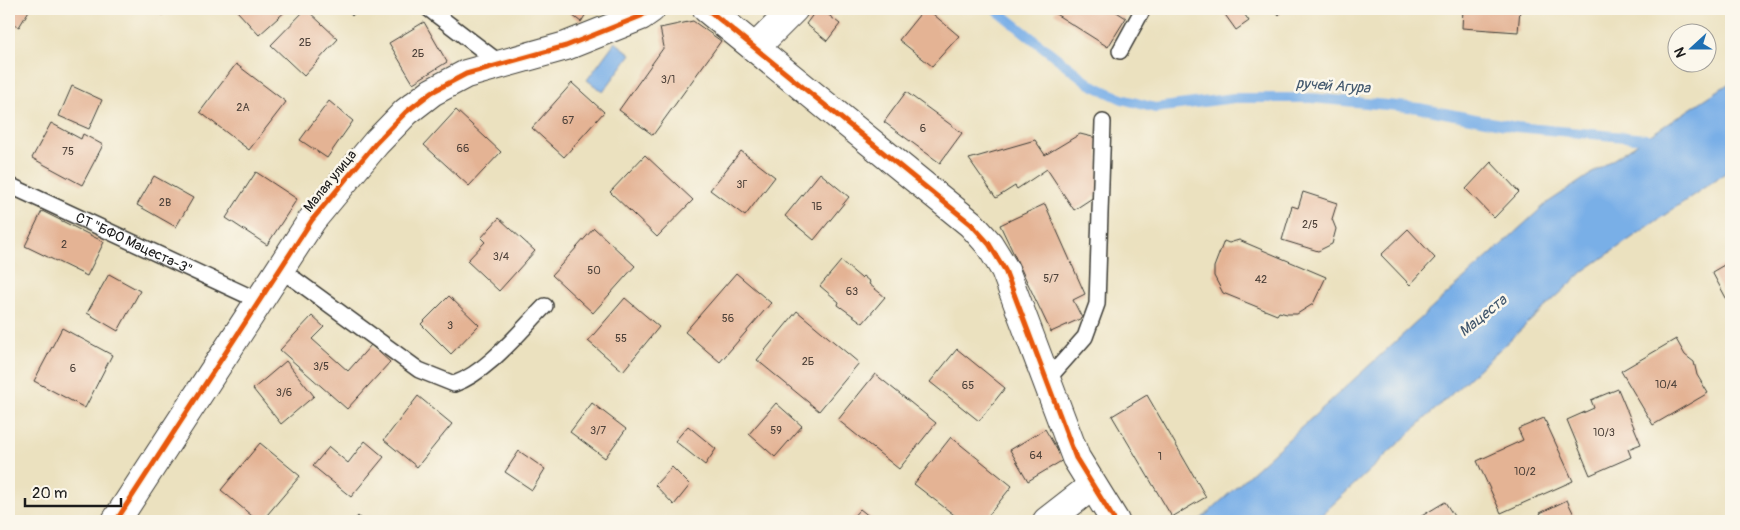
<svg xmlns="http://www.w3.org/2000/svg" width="1740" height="530" viewBox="0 0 1740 530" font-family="Pangolin,sans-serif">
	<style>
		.water { fill: #79afe7; stroke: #4a6682 }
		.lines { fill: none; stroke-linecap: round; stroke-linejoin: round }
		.stream { stroke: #79afe7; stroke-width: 10 }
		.building { fill: #e4b394 }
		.service-casing { stroke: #3b3a34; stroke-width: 18 }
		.minor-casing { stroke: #3b3a34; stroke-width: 30 }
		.tertiary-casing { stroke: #3b3a34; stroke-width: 30 }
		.service { stroke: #fff; stroke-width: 15 }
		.minor { stroke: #fff; stroke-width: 28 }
		.tertiary { stroke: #fff; stroke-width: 28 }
		.cycleway-casing { stroke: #fbf7ec; stroke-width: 8 }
		.cycleway { stroke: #e8590c; stroke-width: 5 }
		.labels { text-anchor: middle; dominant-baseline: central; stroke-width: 5; stroke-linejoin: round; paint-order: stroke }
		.number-label { font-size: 11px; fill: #4e423a }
		.street-label { font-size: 14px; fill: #1c1c1c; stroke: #fbf7ec }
		.water-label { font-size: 15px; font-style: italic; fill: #41576d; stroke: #fbf7ec }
	</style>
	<rect width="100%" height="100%" fill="#fbf7ec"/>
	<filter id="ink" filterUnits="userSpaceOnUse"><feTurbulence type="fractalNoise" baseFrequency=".02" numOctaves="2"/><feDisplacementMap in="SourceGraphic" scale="10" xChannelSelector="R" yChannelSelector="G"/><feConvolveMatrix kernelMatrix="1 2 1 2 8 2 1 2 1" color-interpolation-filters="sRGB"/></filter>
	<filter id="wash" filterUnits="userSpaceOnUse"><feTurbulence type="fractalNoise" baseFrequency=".0096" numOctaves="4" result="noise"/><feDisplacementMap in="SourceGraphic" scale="20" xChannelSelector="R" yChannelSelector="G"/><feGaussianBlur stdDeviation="1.12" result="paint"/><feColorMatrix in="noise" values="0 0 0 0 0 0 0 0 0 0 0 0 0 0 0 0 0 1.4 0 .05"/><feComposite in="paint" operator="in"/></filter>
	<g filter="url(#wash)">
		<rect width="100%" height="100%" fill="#ebe1bf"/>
		<g class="water">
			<path d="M615 42 631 54 603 92 587 80Z"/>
			<path d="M1731 82V169L1584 271 1315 521H1199L1547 203Z"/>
		</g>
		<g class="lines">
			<path class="stream" d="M995 9 1090 84 1122 99 1155 108 1234 98H1312L1419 108 1516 127 1657 140"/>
		</g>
		<g id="blocks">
			<g class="building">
				<path d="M9 9H30L19 27 9 21Z"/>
				<path d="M155 9H168L163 15Z"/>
				<path d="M239 9H288L259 35 237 11Z"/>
				<path d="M306 9 338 39 304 76 271 45Z"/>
				<path d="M345 9H359L352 16Z"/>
				<path d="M564 9H589L581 22Z"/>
				<path d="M817 9H821L840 24 827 41 806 24Z"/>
				<path d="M924 9H927L959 36 932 66 899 40Z"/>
				<path d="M1057 9H1112L1126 18 1108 47 1054 13Z"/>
				<path d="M1221 9H1241L1249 21 1236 30Z"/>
				<path d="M1273 9H1285L1279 15Z"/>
				<path d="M1463 9H1520L1518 32 1462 28Z"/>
				<path d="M693 21 721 41 653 135 619 110 664 47 660 28Z"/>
				<path d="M424 22 447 62 413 83 389 43Z"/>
				<path d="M236 64 286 102 249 150 200 112Z"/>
				<path d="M572 83 604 112 564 157 532 128Z"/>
				<path d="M72 86 102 100 89 129 59 116Z"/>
				<path d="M906 92 962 133 940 163 884 122Z"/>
				<path d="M329 101 353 121 327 158 300 140Z"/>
				<path d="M456 110 501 152 469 186 424 145Z"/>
				<path d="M51 123 81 139 83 134 103 145 82 185 32 158Z"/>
				<path d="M1080 134 1097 138 1100 193 1074 210 1047 169 1017 189 1015 186 996 198 969 159 1035 140 1045 155Z"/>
				<path d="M741 151 775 177 745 216 710 190Z"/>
				<path d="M645 155 693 200 657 237 610 192Z"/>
				<path d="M1491 162 1519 192 1494 218 1466 189Z"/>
				<path d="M256 172 297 199 267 245 226 218Z"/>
				<path d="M820 173 849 197 814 240 785 216Z"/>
				<path d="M154 176 193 198 176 227 137 205Z"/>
				<path d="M1303 192 1337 203 1332 219 1336 229 1332 244 1318 251 1282 240 1292 206 1298 208Z"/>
				<path d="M1045 204 1085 294 1073 300 1082 318 1051 332 1000 225Z"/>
				<path d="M42 211 104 242 87 276 25 246Z"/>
				<path d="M499 218 535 251 499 291 467 261 485 242 481 238Z"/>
				<path d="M594 228 635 266 593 313 552 275Z"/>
				<path d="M1408 229 1435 258 1410 285 1381 255Z"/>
				<path d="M1239 240 1326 277 1313 304 1297 314H1287L1279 312 1277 315 1223 293 1214 276V267L1224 241 1229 243Z"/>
				<path d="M841 261 861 278 863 276 870 282 869 284 885 297 863 323 838 305 839 302 820 286Z"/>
				<path d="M1731 261V307L1712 272Z"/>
				<path d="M736 273 771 303 720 362 685 332Z"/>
				<path d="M109 274 140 291 118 331 87 313Z"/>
				<path d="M449 296 479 325 451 354 421 324Z"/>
				<path d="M625 298 659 327 623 371 588 341Z"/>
				<path d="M797 311 859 363 819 411 757 360Z"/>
				<path d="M312 316 324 327 312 339 348 371 371 345 390 362 347 409 280 350Z"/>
				<path d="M62 328 112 355 85 408 34 381Z"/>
				<path d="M1676 339 1685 355 1694 362 1697 375 1708 393 1653 425 1621 371Z"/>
				<path d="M957 349 1005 388 979 421 930 382Z"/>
				<path d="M286 361 314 396 281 424 253 389Z"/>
				<path d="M875 374 936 423 899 469 838 420Z"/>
				<path d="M1618 389 1641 444 1628 449 1631 457 1590 475 1567 420 1594 408 1591 400Z"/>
				<path d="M1147 395 1206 497 1172 517 1112 416Z"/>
				<path d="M418 396 452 424 417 467 384 440Z"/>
				<path d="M592 403 626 429 605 458 570 432Z"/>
				<path d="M776 403 802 426 775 457 749 434Z"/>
				<path d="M1544 418 1573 481 1501 513 1477 461 1523 440 1518 429Z"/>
				<path d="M688 426 716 449 705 465 675 441Z"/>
				<path d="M1045 429 1063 460 1028 481 1010 450Z"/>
				<path d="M951 437 1012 486 984 521H962L914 484Z"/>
				<path d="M365 441 384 457 351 497 313 466 329 447 348 463Z"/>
				<path d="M260 443 300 476 262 521H258L221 490Z"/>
				<path d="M519 451 545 469 532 490 505 472Z"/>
				<path d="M672 467 690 485 674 505 655 485Z"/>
				<path d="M1567 500 1577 521H1544L1540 513Z"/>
				<path d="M1445 502 1457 521H1413L1420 517Z"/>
				<path d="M860 509 875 521H849Z"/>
				<path d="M358 516 363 521H353Z"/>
			</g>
		</g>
	</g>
	<g filter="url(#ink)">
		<use href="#blocks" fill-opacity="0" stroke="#3b3a34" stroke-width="1"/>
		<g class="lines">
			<g class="service-casing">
				<g id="service">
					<path d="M429 9 501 64"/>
					<path d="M1120 51 1143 9"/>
					<path id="s1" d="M9 185 259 301"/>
					<path d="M279 270 297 281 419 370 454 384C488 372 520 331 545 306"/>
					<path d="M1046 381 1085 337 1097 304 1103 122"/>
				</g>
			</g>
			<g class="minor-casing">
				<g id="minor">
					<path d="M755 48 794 9"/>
					<path d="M116 521 312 220 376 143 406 112 432 92 466 74 566 46 641 16 651 9"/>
					<path d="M1047 521 1092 486"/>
				</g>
			</g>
			<g class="tertiary-casing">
				<path id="tertiary" d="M707 9 971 224 989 244 1005 270 1076 458 1115 521"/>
			</g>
			<use href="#service" class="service"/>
			<use href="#minor" class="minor"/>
			<use href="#tertiary" class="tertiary"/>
			<g class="cycleway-casing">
				<g id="cycleway">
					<path d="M707 9 971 224 989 244 1005 270 1076 458 1115 521"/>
					<path d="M116 521 312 220 376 143 406 112 432 92 466 74 566 46 641 16 651 9"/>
				</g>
			</g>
			<use href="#cycleway" class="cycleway"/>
		</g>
	</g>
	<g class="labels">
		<g class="number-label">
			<text x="305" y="42">2Б</text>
			<text x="418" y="53">2Б</text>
			<text x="668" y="79">3/1</text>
			<text x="243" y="107">2А</text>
			<text x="568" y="120">67</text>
			<text x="923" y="128">6</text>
			<text x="463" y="148">66</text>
			<text x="68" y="151">75</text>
			<text x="742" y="184">3Г</text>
			<text x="165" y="202">2В</text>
			<text x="817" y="206">1Б</text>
			<text x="1310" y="224">2/5</text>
			<text x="64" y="244">2</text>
			<text x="501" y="256">3/4</text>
			<text x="594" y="270">50</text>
			<text x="1051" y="278">5/7</text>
			<text x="1261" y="279">42</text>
			<text x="852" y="291">63</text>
			<text x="728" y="318">56</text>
			<text x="450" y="325">3</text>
			<text x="621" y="338">55</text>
			<text x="808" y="361">2Б</text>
			<text x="321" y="366">3/5</text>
			<text x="73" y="368">6</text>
			<text x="1666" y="384">10/4</text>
			<text x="968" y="385">65</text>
			<text x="284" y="392">3/6</text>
			<text x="598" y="430">3/7</text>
			<text x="776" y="430">59</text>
			<text x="1604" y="432">10/3</text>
			<text x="1036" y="455">64</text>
			<text x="1160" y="456">1</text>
			<text x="1525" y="471">10/2</text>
		</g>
		<g class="street-label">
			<text transform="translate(330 181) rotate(-51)">Малая улица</text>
			<text stroke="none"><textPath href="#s1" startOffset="138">СТ "БФО Мацеста-3"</textPath></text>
		</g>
		<g class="water-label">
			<text transform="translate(1333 86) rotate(4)">ручей Агура</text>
			<text transform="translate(1483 316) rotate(-39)">Мацеста</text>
		</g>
	</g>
	<rect width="1740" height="530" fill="none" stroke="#fbf7ec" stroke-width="30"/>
	<g transform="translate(1692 48) rotate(249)"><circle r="24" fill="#fbf7ec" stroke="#a29f99"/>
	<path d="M0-4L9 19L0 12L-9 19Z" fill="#1f6fb2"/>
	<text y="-8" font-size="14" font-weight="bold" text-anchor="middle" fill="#1c1c1c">N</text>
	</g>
	<path d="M25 498v8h96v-8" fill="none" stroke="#1c1c1c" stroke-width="2.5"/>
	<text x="32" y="498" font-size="15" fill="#1c1c1c" stroke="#fbf7ec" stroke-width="4" paint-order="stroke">20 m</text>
</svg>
